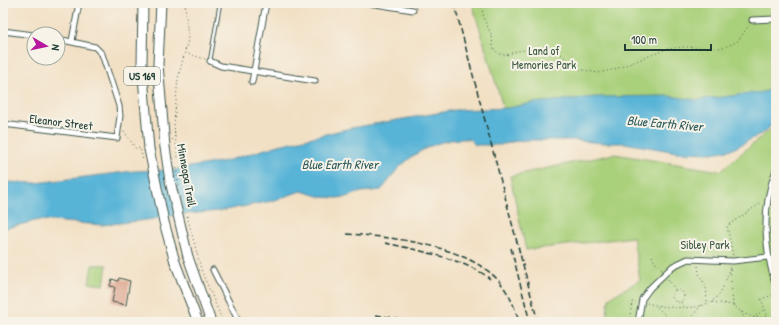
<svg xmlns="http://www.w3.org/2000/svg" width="779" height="325" viewBox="0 0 779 325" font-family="'Patrick Hand',sans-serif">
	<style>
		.green { fill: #a9d07a; stroke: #648657 }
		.water { fill: #59b4d7; stroke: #3c7886 }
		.building { fill: #da9e87 }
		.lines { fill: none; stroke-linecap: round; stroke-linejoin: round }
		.lane-casing { stroke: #3f554a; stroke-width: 4.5 }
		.street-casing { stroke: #3f554a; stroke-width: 7 }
		.highway-casing { stroke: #3f554a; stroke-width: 11 }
		.path { stroke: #3f554a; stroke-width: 1; stroke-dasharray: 1 3; stroke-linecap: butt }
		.lane { stroke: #fff; stroke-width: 2.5 }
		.street { stroke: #fff; stroke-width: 5 }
		.highway { stroke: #fff; stroke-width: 9 }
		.rail { stroke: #1f3d34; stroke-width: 1.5; stroke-dasharray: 6 3; stroke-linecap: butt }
		.highway-bridge-casing { stroke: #3f554a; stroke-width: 11; stroke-linecap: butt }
		.path-bridge { stroke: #3f554a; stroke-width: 1; stroke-dasharray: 1 3; stroke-linecap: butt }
		.highway-bridge { stroke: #fff; stroke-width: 9 }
		.labels { text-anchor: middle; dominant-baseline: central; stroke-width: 4; stroke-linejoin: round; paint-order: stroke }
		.shield { fill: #f7f3e8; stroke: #60746a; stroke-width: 1 }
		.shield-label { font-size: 11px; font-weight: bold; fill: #1f3d34 }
		.park-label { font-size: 12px; fill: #3b5a42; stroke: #f7f3e8 }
		.street-label { font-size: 12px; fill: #1f3d34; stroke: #f7f3e8 }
		.water-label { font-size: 13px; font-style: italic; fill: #2e5b5d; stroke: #f7f3e8 }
	</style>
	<rect width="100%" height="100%" fill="#f7f3e8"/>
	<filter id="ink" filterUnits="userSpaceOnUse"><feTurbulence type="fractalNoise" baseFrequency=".025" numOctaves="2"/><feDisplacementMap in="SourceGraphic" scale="8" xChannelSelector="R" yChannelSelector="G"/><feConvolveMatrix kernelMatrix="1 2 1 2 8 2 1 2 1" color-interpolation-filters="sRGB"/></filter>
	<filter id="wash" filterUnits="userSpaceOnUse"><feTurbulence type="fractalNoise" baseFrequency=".012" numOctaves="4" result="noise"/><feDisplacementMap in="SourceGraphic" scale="16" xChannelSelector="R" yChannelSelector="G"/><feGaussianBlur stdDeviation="0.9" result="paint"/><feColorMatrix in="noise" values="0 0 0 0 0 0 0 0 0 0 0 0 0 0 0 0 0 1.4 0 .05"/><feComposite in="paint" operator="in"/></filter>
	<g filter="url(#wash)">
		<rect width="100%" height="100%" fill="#f2e0c5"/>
		<g class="green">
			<path d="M472 3H776V82L762 96 505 114Z"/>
			<path d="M776 125V322H606L609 298 640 280 633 237 526 250 510 176 614 154 720 171Z"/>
			<path d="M92 265H107L104 285 89 283Z"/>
		</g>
		<path class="water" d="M776 86V120L766 131 733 149 713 153 677 152 624 143H601L573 140H526L511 142 500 145H475L470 139C441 137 415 151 396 171 391 177 387 184 381 190L361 192 347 197 336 198 322 197 301 191 272 201 220 211 176 215 147 220 102 225 39 220 3 229V182L36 183 134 171 173 170 226 161 279 145 351 128 455 110 508 108 532 103 595 97 669 96 697 100 763 92 774 89Z"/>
		<g id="blocks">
			<path class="building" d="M119 278 130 281 126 305 112 302 115 287 110 286 112 279 118 281Z"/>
		</g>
	</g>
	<g filter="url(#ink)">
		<use href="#blocks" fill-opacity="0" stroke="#3f554a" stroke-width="1"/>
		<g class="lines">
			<g class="lane-casing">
				<path id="lane" d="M210 61 220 3"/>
			</g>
			<g class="street-casing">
				<g id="street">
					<path d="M369 3 413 10"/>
					<path d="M752 20 776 19"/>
					<path d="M3 31 34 35"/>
					<path d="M72 41 79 3"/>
					<path d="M210 61 221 66 315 81"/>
					<path d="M252 82 266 3"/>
					<path d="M3 124 117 138 120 116 119 106 102 54 95 47 58 39"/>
					<path d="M776 170C761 208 764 247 776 286"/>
					<path d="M213 270 239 322"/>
					<path d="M638 322 642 299 650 288 673 266 688 259 733 261 768 257"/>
				</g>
			</g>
			<g class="highway-casing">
				<g id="highway">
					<path d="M143 3 142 64 149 149"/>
					<path d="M161 3 158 64 165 147"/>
					<path d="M188 257 211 322"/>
					<path d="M175 262 198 322"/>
				</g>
			</g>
			<g class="path">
				<path d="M481 3 484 19 492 36 493 48 499 54 506 55 517 51 544 48 556 50 579 69 598 73 616 69 667 49 685 47 723 48 738 41 749 25"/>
				<path d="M185 53 205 59"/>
				<path d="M124 131 136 149 140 148 143 161"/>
				<path d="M172 140 175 136 174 124 178 78 188 40 185 3"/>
				<path d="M174 158 178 157 175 136"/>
				<path d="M733 255 727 226 761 203"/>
				<path d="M652 256 655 263 659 265 662 269"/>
				<path d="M698 266 699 274 706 287 707 302"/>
				<path d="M730 269 733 305C743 314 755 321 768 316"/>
				<path d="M668 279 676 291"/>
				<circle cx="678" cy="296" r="6"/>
				<path d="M681 302 684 307"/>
				<path d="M712 302 733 305"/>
				<path d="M647 303C664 308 697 311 712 301 723 294 727 277 730 266"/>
				<path d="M657 307 672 322"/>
				<path d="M741 312 747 322"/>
				<path d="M629 322 632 302H636"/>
				<path d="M688 322 701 305"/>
				<path d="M750 322 754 318"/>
				<path d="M757 322 754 318 764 309"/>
				<path d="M770 322 761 299 776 294"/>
			</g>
			<use href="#lane" class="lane"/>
			<use href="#street" class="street"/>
			<use href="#highway" class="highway"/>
			<g class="rail">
				<path d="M454 3 538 322"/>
				<path d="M347 234C394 237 466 245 499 281 509 293 515 307 519 322"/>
				<path d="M385 243C414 249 468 260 490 279"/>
				<path d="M511 248 530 322"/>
				<path d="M376 315 418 322"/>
			</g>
			<g class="highway-bridge-casing">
				<g id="highway-bridge">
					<path d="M165 147 170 181 188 257"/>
					<path d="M149 149 164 222 175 262"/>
				</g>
			</g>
			<g class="path-bridge">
				<path d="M176 168 179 186"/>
				<path d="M187 216 202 272 223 322"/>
			</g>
			<use href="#highway-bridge" class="highway-bridge"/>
		</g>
	</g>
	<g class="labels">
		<rect class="shield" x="124" y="67" width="36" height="18" rx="3"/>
		<g class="shield-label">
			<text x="142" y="76">US 169</text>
		</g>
		<g class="park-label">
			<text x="544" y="50">Land of<tspan x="544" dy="14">Memories Park</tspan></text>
			<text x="705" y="244">Sibley Park</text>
		</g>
		<g class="street-label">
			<text transform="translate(61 122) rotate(7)">Eleanor Street</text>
			<text transform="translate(187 175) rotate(80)">Minneopa Trail</text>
		</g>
		<g class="water-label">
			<text transform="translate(665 123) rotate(5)">Blue Earth River</text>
			<text x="340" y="164">Blue Earth River</text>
		</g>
	</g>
	<rect width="779" height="325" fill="none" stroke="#f7f3e8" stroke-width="16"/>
	<g transform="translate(46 46) rotate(99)"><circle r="19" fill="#f7f3e8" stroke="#a1aaa0"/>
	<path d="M0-3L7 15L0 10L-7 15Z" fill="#b5179e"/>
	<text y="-6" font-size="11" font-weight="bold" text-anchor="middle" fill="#1f3d34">N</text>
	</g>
	<path d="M625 44v6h86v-6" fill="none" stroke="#1f3d34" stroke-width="2"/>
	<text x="631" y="44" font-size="12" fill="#1f3d34" stroke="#f7f3e8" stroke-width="3" paint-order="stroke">100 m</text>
</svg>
